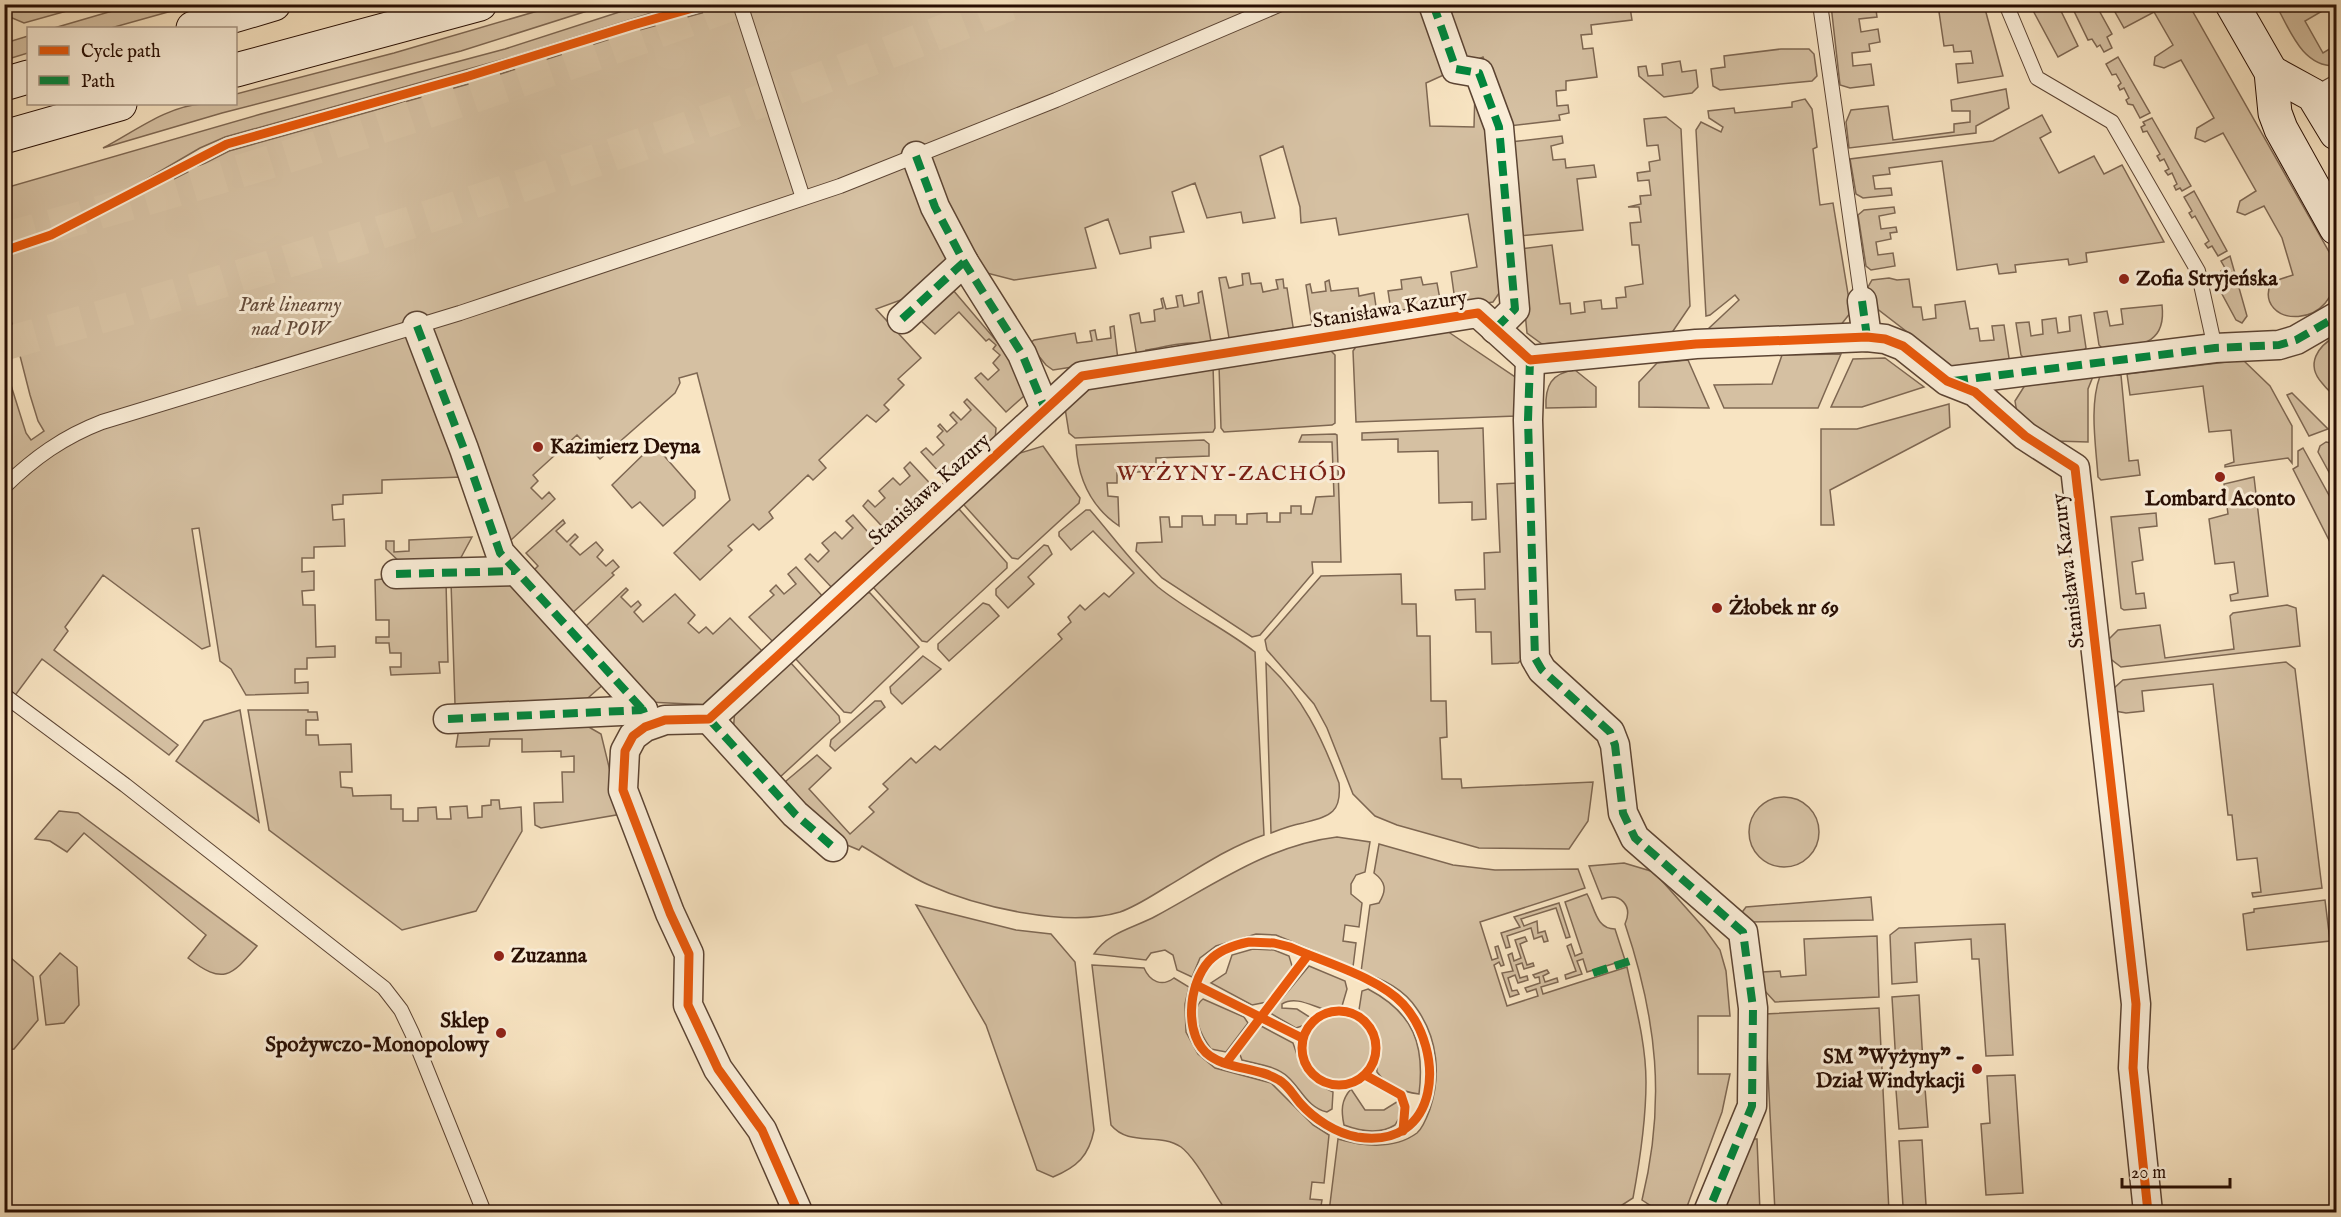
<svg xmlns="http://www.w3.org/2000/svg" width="2341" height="1217" viewBox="0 0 2341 1217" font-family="'IM FELL English',serif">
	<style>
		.green { fill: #d5c0a2; stroke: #7e6752; stroke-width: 1.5 }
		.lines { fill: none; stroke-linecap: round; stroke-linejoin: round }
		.highway-tunnel { stroke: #d9c4a5; stroke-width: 33; stroke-dasharray: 33 16; stroke-linecap: butt }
		.lane-casing { stroke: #5c4433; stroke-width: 16 }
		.street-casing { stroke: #5c4433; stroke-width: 31 }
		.secondary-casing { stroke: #280e03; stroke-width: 35 }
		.lane { stroke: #faedd7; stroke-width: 14 }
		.street { stroke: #faedd7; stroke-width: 28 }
		.secondary { stroke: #faedd7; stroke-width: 33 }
		.quiet { stroke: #00873e; stroke-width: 8; stroke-dasharray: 15 8; stroke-linecap: butt }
		.cycleway-casing { stroke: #faedd7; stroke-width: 13 }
		.cycleway { stroke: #e8590c; stroke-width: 9 }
		.poi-dot { fill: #8f2418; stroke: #faedd7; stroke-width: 2 }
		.labels { text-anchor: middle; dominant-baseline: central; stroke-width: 6; stroke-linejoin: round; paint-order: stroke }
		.poi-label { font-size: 21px; font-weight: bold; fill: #280e03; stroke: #faedd7; text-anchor: start }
		.park-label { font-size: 21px; font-style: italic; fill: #654c3b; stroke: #faedd7 }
		.street-label { font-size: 21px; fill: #280e03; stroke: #faedd7 }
		.neighbourhood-label { font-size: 22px; letter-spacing: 1.5px; fill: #7a1f14; stroke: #faedd7 }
	</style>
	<rect width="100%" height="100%" fill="#f8e4c2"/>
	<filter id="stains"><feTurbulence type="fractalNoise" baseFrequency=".00333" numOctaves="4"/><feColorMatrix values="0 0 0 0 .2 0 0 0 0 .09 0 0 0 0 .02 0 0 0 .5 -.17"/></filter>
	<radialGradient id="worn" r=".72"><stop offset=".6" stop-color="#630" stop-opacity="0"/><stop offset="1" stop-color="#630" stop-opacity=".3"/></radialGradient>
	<g class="green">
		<path d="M136 4 193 5 111 28H54Z"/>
		<path d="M4 5 5 4 88 5 24 23 5 15Z"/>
		<path d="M558 5H606L461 51 222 113 103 148C134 132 167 106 202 104 213 103 225 104 236 104V94L394 53Z"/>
		<path d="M641 5H677L508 58 225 137 200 148 145 180 162 185 229 151 472 83 632 32 731 5H1648L1630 7 1632 20 1591 25 1592 34 1581 35 1583 49 1593 48 1597 77 1566 81V90L1556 91 1557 106 1568 105 1569 113 1559 115 1560 120 1509 126 1483 57 1426 83 1430 126 1474 127 1475 89 1489 128 1504 286 1493 302 1456 308 1451 272 1477 267 1468 214 1339 235 1336 218 1301 223 1300 207 1283 146 1260 156 1275 218 1243 223 1241 212 1207 218 1195 183 1172 192 1184 232 1150 237 1151 248 1120 254 1108 219 1085 228 1096 268 1014 280 987 273 928 290 876 309 921 358 898 379 904 385 884 405 889 410 876 422 867 415 819 460 826 468 813 480 808 475 769 512 773 518 759 530 753 524 728 546 732 550 700 580 674 553 730 500 697 373 679 378 680 383 675 393 600 459 577 435 533 475 538 481 531 488 542 499 549 492 555 499 510 541 462 477 382 480V493L343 495V504L332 505 333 520 344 519 345 546 314 547V558H302V572L314 571V590L302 591 303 605H315L316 647 335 646V657L307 658V669H295V683L308 682V693L246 695 231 669 220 661 199 528 192 529 210 646 202 649 103 575 65 627 68 631 54 650 178 745 169 755 42 659 5 709 4 363 26 433 31 440 44 431 38 421 30 395 5 297V188L261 114 505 49Z"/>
		<path d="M1831 5H1887V8L1876 10 1877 17 1859 19 1861 32 1878 29 1880 42 1869 44 1870 51 1852 53 1853 66 1871 64 1874 85 1850 88 1840 85Z"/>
		<path d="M1938 5H1984L2003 76 1958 83 1956 64 1973 63 1971 51 1954 52 1953 45 1944 46Z"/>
		<path d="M2030 5H2058L2078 46 2058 57Z"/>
		<path d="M2071 5H2096L2112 34 2107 37 2112 48 2104 52 2100 45 2097 47 2092 39 2088 40Z"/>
		<path d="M2111 5H2189L2336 264C2341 335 2252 327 2271 282L2293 275 2282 238 2264 206 2245 215 2237 212 2240 201 2256 191 2223 133 2205 142 2195 138 2197 128 2214 118 2181 60 2164 68 2154 65 2155 57 2173 45 2154 12 2124 28Z"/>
		<path d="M2276 5H2296L2298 9 2306 5H2321L2324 10 2305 21 2323 53 2336 45V66C2302 67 2290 30 2276 5Z"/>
		<path d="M28 36V53L5 60V43Z"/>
		<path d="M1781 49H1809L1814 54 1817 76 1812 81 1720 90 1713 86 1711 69 1725 67 1724 56Z"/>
		<path d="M2118 57 2150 113 2140 118 2133 105 2128 104 2126 100 2129 98 2124 88 2120 90 2118 86 2121 83 2116 74 2112 75 2106 64Z"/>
		<path d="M1680 61 1682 72 1696 70 1698 87 1692 93 1664 97 1639 76 1638 67 1646 66 1648 76 1663 75 1662 64Z"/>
		<path d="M2006 89 2009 108 1976 126V133L1849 148 1846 122 1851 110 1888 106 1893 140 1954 132V124L1970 122V111H1952L1951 100Z"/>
		<path d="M1805 99 1812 109 1817 147 1813 149 1820 205 1833 203 1851 312 1840 326 1706 331 1739 300 1735 295 1710 315 1706 316 1696 130 1701 122 1721 132 1723 127 1709 118 1708 111 1734 108 1735 113 1792 107V102Z"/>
		<path d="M2042 115 2051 132 2040 138 2059 173 2094 156 2104 174 2122 165 2164 242 2086 253 2087 262 2069 265 2068 259 2015 265 2016 272 1999 274 1997 264 1957 270 1942 161 1889 168 1890 174 1873 176 1875 189 1891 188 1892 195 1863 198 1856 194 1850 159 1993 141Z"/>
		<path d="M1666 117 1681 129 1690 306 1671 334 1542 344 1527 333 1519 249 1552 245 1560 304 1570 303 1571 314 1585 312 1584 302 1601 300 1602 309 1617 308 1616 298 1626 297 1625 287 1643 284 1639 245H1632L1630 223 1641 222 1639 207H1628L1641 204 1640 196 1651 195 1649 180 1638 181 1637 173 1650 171 1649 162 1660 160 1658 145 1647 146 1644 119Z"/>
		<path d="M2152 118 2191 186 2182 191 2180 188 2176 190 2174 186 2177 184 2172 173 2168 175 2165 171 2169 169 2164 159 2160 161 2157 156 2160 154 2147 131 2143 132 2141 127 2145 125 2143 122Z"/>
		<path d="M1562 136 1563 143 1551 146 1553 160 1565 159 1566 168 1594 165 1596 177 1577 179 1583 230 1518 236 1510 142Z"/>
		<path d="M2194 191 2227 251 2218 256 2212 246 2208 248 2205 244 2209 241 2195 216 2192 218 2189 213 2192 211 2184 197Z"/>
		<path d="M1894 207 1895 213 1879 216 1881 229 1896 227 1897 232 1890 233 1891 239 1876 242 1878 255 1893 253 1895 266 1871 270 1866 266 1858 215 1864 210Z"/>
		<path d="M2230 256 2247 316 2242 323 2236 320 2215 281 2227 275 2221 271 2225 268 2221 261Z"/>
		<path d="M1249 273 1251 284 1261 283 1263 292 1278 289 1276 280 1283 279 1284 288H1287L1294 333 1286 334 1285 329 1239 337 1230 344 1219 278 1226 277 1229 288 1243 285 1242 274Z"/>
		<path d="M1421 277 1423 285 1437 283 1442 310 1392 317 1388 291 1402 289 1401 280Z"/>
		<path d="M1889 278 1897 280 1909 279 1913 307H1921L1923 320 1936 318 1935 305 1965 301 1970 329 1978 328 1980 341 1994 340 1992 326 2004 325 2009 358 2005 363 1954 368 1871 304 1868 287 1872 280Z"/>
		<path d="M1329 280 1331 291 1358 288 1359 296 1374 293 1378 320 1313 331 1306 285 1310 284 1312 293 1326 291 1325 282Z"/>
		<path d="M953 290 1016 364 1024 396 1006 412 975 378 981 373 988 380 999 370 993 363 1000 355 993 349 996 345 989 339 986 341 959 312 935 334 920 320Z"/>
		<path d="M1202 291 1212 347C1193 338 1166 347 1146 350L1147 356 1137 357 1130 315 1139 313 1141 323 1155 321 1154 310 1163 308 1161 299 1163 298 1166 309 1178 307 1176 296 1182 295 1184 306 1199 303 1198 293Z"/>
		<path d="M2162 305C2167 348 2135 345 2104 350L2099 345 2094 313 2107 311 2110 326 2123 324 2121 309Z"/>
		<path d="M2081 315 2086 348 2082 353 2026 360 2021 355 2016 323 2029 322 2031 336 2043 334 2042 320 2056 318 2058 333 2070 331 2069 317Z"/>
		<path d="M1114 326 1118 360 1053 370 1046 365 1029 344 1034 340 1075 333 1077 343 1092 341 1090 331 1095 330 1097 340 1111 338 1110 327Z"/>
		<path d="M1444 329 1518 379 1516 416 1356 422 1353 351 1359 342Z"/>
		<path d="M2336 336V396C2330 393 2326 388 2322 383 2305 364 2318 346 2336 336Z"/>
		<path d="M1327 347 1335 355V423L1332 425 1224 432 1221 428 1219 365Z"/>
		<path d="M1841 354 1818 408H1724L1714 385 1772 384 1782 355Z"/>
		<path d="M1885 358 1924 387 1862 407H1831L1853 359Z"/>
		<path d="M1688 360 1709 408 1639 407V382L1657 363Z"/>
		<path d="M2243 360 2270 386 2292 426V463L2288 458 2225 467V465L2234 462 2231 430 2209 432 2203 386 2130 395 2127 374Z"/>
		<path d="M1213 366 1215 428 1213 432 1075 438 1069 433 1065 408 1096 384Z"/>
		<path d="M1575 370 1596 387V407L1546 408C1545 386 1551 373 1575 370Z"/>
		<path d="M2094 374 2088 389V442L2054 441 2017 413 2015 401 2027 382Z"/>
		<path d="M2121 375 2129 461 2138 460 2140 475 2101 480 2098 477C2096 446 2089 406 2100 376Z"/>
		<path d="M2292 393 2328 429 2309 436 2287 395Z"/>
		<path d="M967 399 996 428 995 441 949 483 921 452 926 448 933 455 944 445 937 437 943 431 938 426 940 424 947 432 957 423 950 415 953 412 961 420 971 410 964 402Z"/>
		<path d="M1949 404 1950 427 1830 490 1834 525H1821V429H1857Z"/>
		<path d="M1483 428 1486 519 1472 520V502L1439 503 1438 451 1398 452V439L1362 440V433Z"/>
		<path d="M1335 434 1337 435 1341 562H1312L1313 573 1260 635 1252 637 1162 578 1136 551 1137 543 1162 542 1160 517H1169L1170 527H1182V516H1202L1203 525H1215V515H1236V524H1247V514L1267 513V522H1280V513H1291V506H1301V514H1312L1316 497 1334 496 1332 442H1299L1302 435Z"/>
		<path d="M1204 440 1209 444V456L1156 458V471L1117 473V483H1107L1108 496 1118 497 1119 526C1091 507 1078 479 1076 445Z"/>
		<path d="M2326 442 2336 444V485L2318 452 2320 446Z"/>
		<path d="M1043 446 1080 498 1079 503 1018 559 1012 558 964 505 963 498 1010 456Z"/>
		<path d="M2303 448 2336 508V554L2293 469 2298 466V451Z"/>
		<path d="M649 449 659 450 695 491V498L663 526 640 502 632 508 612 485Z"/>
		<path d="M910 462 939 493 892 537 863 506 868 500 875 507 885 498 879 491 893 478 900 485 910 476 904 468Z"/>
		<path d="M2254 477 2268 596 2231 601 2230 595 2238 593 2234 562 2215 564 2209 519 2228 514 2224 484Z"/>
		<path d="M1519 483 1522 659 1518 663 1492 664 1491 632H1476L1475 599 1456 600 1455 590 1485 589 1484 553 1500 552 1497 484Z"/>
		<path d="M953 507 959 509 1007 563V568L927 642 922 641 873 587Z"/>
		<path d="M1086 510H1090C1112 535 1133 565 1158 587 1189 612 1224 628 1255 652L1264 835C1229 847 1200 867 1168 886 1153 895 1137 906 1120 912 1067 928 978 907 929 885 906 875 884 859 862 846L859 850 847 845 786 790V781L817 755 831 768 809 789 850 834 874 812 869 807 888 789 883 784 911 758 916 763 935 746 940 750 1062 639 1058 634 1071 622 1068 617 1080 605 1085 610 1104 593 1109 597 1134 573 1093 531 1071 550 1059 536V532Z"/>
		<path d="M2156 513 2157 526 2139 528 2143 560 2132 562 2136 594 2144 593 2146 608 2124 610 2121 608 2111 517Z"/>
		<path d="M853 515 881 547 834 590 805 559 810 554 818 562 829 551 822 543 835 532 842 539 853 528 846 521Z"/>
		<path d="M563 520 565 523 556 531 567 542 575 534 578 537 570 545 580 555 596 542 603 550 597 557 606 566 613 560 619 567 612 573 614 575 569 616 534 570 538 566 526 553Z"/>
		<path d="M472 537 458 563 402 564 386 549V541H394V552L409 551V540Z"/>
		<path d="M1044 545 1048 546 1052 554 1028 577 1034 584 1008 608 996 595V589Z"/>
		<path d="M796 567 825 599 776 645 749 617 774 595 770 591 776 585 784 594 796 584 788 574Z"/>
		<path d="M1401 574 1402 604H1416L1417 636H1430L1431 701H1446L1447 737 1440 738 1442 779H1461L1462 788 1593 782 1588 821 1569 849 1479 848 1397 825 1375 816 1353 794 1327 728 1314 704 1267 650 1265 640 1321 576Z"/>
		<path d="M382 579 390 585 446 582 448 662H439L440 673 391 675 390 667H401V653H390L389 643H376V637H389V620H376L375 580Z"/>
		<path d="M451 582 515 585 605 683 581 704 458 708 455 704Z"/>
		<path d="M626 588 628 590 621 597 631 607 638 601 641 605 634 612 643 622 675 594 695 615 688 623 699 633 706 627 713 634 730 618 765 654 710 705 648 702 629 674 586 626Z"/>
		<path d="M863 591 870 593 919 647 851 713 844 712 795 658Z"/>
		<path d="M983 603 989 605 999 616 949 661 938 649V644Z"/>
		<path d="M2287 605 2296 608 2300 646 2121 667 2108 657 2107 641 2118 630 2160 625 2165 658 2234 649 2230 616 2233 613Z"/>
		<path d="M923 656 941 669 902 704 891 693 890 687Z"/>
		<path d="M790 662 839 716 840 722 779 778 733 734 735 708Z"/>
		<path d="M2286 662 2295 669 2322 888 2253 897 2252 893 2261 892 2257 858 2237 860 2232 815H2228L2213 684 2142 691 2144 711 2126 713 2115 711 2113 689 2123 680Z"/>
		<path d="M1266 663C1302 695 1322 738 1339 783 1342 814 1329 816 1303 823 1292 825 1281 829 1271 833Z"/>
		<path d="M875 701H881L885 707 835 751 830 746 831 740Z"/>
		<path d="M240 710 259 822 176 761 204 721Z"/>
		<path d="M248 710H308V712H317L318 720H306V735H318L319 745 351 744 352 772H340L341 787 352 788 353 796 391 795V809H403V821H418V808L436 807 437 819H451L450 807 467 806 468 818 482 817V806L491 805V800H499L500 809 521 807 522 831 476 911 402 930 269 830Z"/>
		<path d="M580 722 601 734 619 808 616 815 541 828 535 825 534 803 563 802 562 772H574V756L561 757V751L522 752V739H490L489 746 456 747 459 728Z"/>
		<circle cx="1784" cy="832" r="35"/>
		<path d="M59 811 78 813 257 946C231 977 223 985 188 958L206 935 84 833 67 852 50 841 35 839Z"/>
		<path d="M1337 837 1370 842 1365 872 1356 875 1351 884V894L1362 903 1359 927 1345 925 1343 941 1356 943 1353 967 1276 935 1256 934 1216 946 1200 958 1192 977 1177 970 1173 955 1165 950 1151 953 1146 960 1094 954C1108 932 1134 928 1156 916 1215 884 1269 845 1337 837Z"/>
		<path d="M1379 844 1453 865 1495 870 1578 869 1585 888 1480 922 1492 960 1498 958 1495 947 1498 946 1504 965 1501 966 1499 962 1494 965 1507 1006 1538 996 1536 989 1527 992 1525 988 1540 983 1539 977 1535 978 1533 975 1547 970 1549 973 1543 976 1545 982 1557 978 1558 982 1541 987 1543 994 1627 967C1635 1004 1646 1043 1646 1082 1646 1121 1640 1160 1633 1198L1622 1205 1620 1212H1329L1338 1139C1362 1146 1394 1150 1417 1133 1423 1128 1427 1117 1430 1109 1441 1075 1438 1039 1417 1009 1404 989 1383 979 1361 972L1370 905 1379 903C1387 890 1386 882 1374 873Z"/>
		<path d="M1624 863 1654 872 1704 928 1720 950 1726 971 1730 1016H1698V1074H1730L1722 1112 1685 1212H1654V1208L1642 1200C1666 1102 1657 1019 1625 924 1633 906 1621 892 1602 899L1589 866Z"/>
		<path d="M1587 894C1595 908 1596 929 1615 929L1625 960 1587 972 1583 959 1577 961 1582 974 1566 979 1565 975 1576 971 1567 946 1571 944 1575 956 1582 953 1565 902Z"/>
		<path d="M1871 897 1873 920 1748 922 1740 915 1746 907Z"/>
		<path d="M2325 900 2330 941 2247 950 2243 914 2254 912V909Z"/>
		<path d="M1559 903 1570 937 1566 938 1556 908 1521 919 1524 926 1537 921 1538 933 1545 931 1548 941 1544 942 1542 936 1534 939 1531 928 1507 936 1510 947 1506 948 1501 933 1520 927 1514 917Z"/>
		<path d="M916 905 1016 930 1051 934 1075 962 1094 1130C1089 1156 1077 1167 1053 1177L1037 1170 986 1025Z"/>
		<path d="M2005 924 2013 1055 1986 1056 1979 959H1972L1971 939 1915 943 1917 982 1892 984 1890 935 1899 928Z"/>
		<path d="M1877 936 1879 997 1775 1002 1764 990 1762 972 1780 971 1781 977 1806 975 1804 939Z"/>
		<path d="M1525 937 1527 941 1520 944 1527 965 1533 963 1534 966 1524 969 1522 963 1516 965 1520 978 1527 976 1528 980 1518 983 1515 975 1508 978 1512 991 1517 990 1519 994 1510 997 1502 973 1513 971 1508 955 1512 953 1514 961 1521 958 1515 940Z"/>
		<path d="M1253 949 1274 950 1289 956 1293 969 1267 1002 1252 1005 1211 983 1226 973 1232 955Z"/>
		<path d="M60 953 77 967 79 1005 64 1023 46 1025 40 976Z"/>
		<path d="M11 958 33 977 38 1020 14 1049 5 1050V965Z"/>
		<path d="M1092 965 1144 968C1150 982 1162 987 1174 978L1189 987 1185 1004 1186 1032 1198 1054 1215 1068 1271 1083 1313 1125 1329 1135 1324 1183 1312 1182 1310 1199 1322 1200 1320 1212H1227C1215 1196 1196 1158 1181 1147 1159 1132 1129 1147 1111 1125Z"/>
		<path d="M1309 966 1345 981 1347 989 1342 1006C1337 1007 1329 1010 1323 1009 1310 1005 1295 996 1282 1004V1008L1297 1009 1311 1018 1305 1025 1296 1028 1270 1013Z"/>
		<path d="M1368 989C1414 1013 1425 1045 1419 1094 1403 1092 1387 1086 1377 1072 1376 1065 1379 1059 1380 1052 1383 1034 1372 1022 1359 1010L1362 991Z"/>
		<path d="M1919 995 1923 1063 1896 1064 1892 997Z"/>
		<path d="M1203 999 1244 1017 1248 1023 1226 1052 1211 1049C1202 1037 1188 1010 1203 999Z"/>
		<path d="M1879 1008 1889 1212H1775L1765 1014Z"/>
		<circle cx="1339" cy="1048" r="32"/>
		<path d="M1261 1026 1293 1043 1302 1069 1319 1085 1333 1092 1332 1109 1327 1112C1308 1108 1302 1090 1288 1077 1277 1066 1257 1064 1242 1060L1239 1052Z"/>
		<path d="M1924 1075 1928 1127 1899 1129 1895 1077Z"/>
		<path d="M2015 1075 2023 1193 1986 1195 1981 1124 1990 1123 1987 1076Z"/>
		<path d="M1351 1089 1365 1110H1384L1400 1100 1399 1118 1395 1125C1379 1135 1360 1131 1344 1125 1341 1111 1341 1100 1351 1089Z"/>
		<path d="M1745 1139H1757L1760 1212H1716Z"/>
		<path d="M1922 1140 1926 1205 1903 1206 1899 1141Z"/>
	</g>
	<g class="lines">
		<g class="highway-tunnel">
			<path d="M4 239C250 172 494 94 732 4"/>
			<path d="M4 344C346 250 682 138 1010 4"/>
		</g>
		<g class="lane-casing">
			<g id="lane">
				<path d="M740 4 803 198"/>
				<path d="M1820 4 1862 301"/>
				<path d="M2006 4 2037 78 2112 122 2198 271 2215 348"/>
				<path d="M2313 95 2336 82"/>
				<path d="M4 487C34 458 63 437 102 422L460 313 840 186 1056 100 1281 4"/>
				<path d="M4 695 125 785 384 988 401 1010 412 1033 484 1212"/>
			</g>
		</g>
		<g class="street-casing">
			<g id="street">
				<path d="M1433 4 1456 69 1479 73 1499 127 1515 309 1495 329"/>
				<path d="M916 156 935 207 964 262 1022 354 1045 409"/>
				<path d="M1862 301 1867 337"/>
				<path d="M902 319 964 262"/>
				<path d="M417 326 464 449 500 553 643 710"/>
				<path d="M1530 360 1528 420 1535 658 1542 670 1610 732 1615 745 1623 813 1635 838 1743 932 1753 1008 1752 1106 1708 1212"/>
				<path d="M1949 381 2215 348 2279 345 2296 340 2336 317"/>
				<path d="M396 574 515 571"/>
				<path d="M448 719 643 710 645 723"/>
				<path d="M709 719 795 814 833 847"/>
				<path d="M798 1212 762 1130 718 1069 688 1005 689 954 670 913 623 790 625 751 633 736 645 727 665 720 709 719 1082 376 1478 313 1530 360 1696 344 1867 337 1885 339 1903 346 1947 381 1975 392 2025 436 2075 468 2136 1004 2133 1068 2148 1212"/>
			</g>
		</g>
		<g class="secondary-casing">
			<g id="secondary">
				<path d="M2232 4 2271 72 2275 113 2281 129 2336 228"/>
				<path d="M193 28 274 4"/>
				<path d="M236 70 480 4"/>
				<path d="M2271 72 2313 95 2336 133"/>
				<path d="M4 84 28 77"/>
				<path d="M4 137 120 104"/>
			</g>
		</g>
		<use href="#lane" class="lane"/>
		<use href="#street" class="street"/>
		<use href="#secondary" class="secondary"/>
		<g class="quiet">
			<path d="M1433 4 1456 69 1479 73 1499 127 1515 309 1495 329"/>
			<path d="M916 156 935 207 964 262 1022 354 1045 409"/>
			<path d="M1862 301 1867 337"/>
			<path d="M902 319 964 262"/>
			<path d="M417 326 464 449 500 553 643 710"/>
			<path d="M1530 360 1528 420 1535 658 1542 670 1610 732 1615 745 1623 813 1635 838 1743 932 1753 1008 1752 1106 1708 1212"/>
			<path d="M1953 381 2215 348 2279 345 2296 340 2336 317"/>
			<path d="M396 574 515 571"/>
			<path d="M448 719 643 710 644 713"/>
			<path d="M709 719 795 814 833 847"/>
			<path d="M1593 973 1630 961"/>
		</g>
		<g class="cycleway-casing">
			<g id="cycleway">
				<path d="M4 251 51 235 227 144 469 76 633 25 707 4"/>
				<path d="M1249 942 1274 943 1290 947C1323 962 1378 977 1403 1004 1446 1051 1441 1150 1357 1137 1336 1133 1314 1119 1300 1103 1293 1095 1288 1085 1279 1080 1258 1067 1230 1070 1210 1056 1183 1037 1188 984 1209 961 1219 950 1234 945 1249 942Z"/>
				<path d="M1196 985 1302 1038"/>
				<circle cx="1339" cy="1048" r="37"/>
				<path d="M1226 1063 1308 955"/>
				<path d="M1365 1075 1401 1095 1405 1107 1403 1131"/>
				<path d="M798 1212 762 1130 718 1069 688 1005 689 954 670 913 623 790 625 751 633 736 645 727 665 720 709 719 1082 376 1478 313 1530 360 1696 344 1867 337 1885 339 1903 346 1947 381 1975 392 2025 436 2075 468 2136 1004 2133 1068 2148 1212"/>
			</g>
		</g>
		<use href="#cycleway" class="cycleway"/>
	</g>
	<g class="poi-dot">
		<circle cx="2124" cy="279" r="6"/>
		<circle cx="538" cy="447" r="6"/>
		<circle cx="2220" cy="477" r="6"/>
		<circle cx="1717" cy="608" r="6"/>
		<circle cx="499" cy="956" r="6"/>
		<circle cx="501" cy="1033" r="6"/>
		<circle cx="1977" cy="1069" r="6"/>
	</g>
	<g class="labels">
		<g class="poi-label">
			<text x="2136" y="279">Zofia Stryjeńska</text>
			<text x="550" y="447">Kazimierz Deyna</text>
			<text x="2220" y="499" text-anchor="middle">Lombard Aconto</text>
			<text x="1729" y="608">Żłobek nr 69</text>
			<text x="511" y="956">Zuzanna</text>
			<text x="489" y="1021" text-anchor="end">Sklep<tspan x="489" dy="24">Spożywczo-Monopolowy</tspan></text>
			<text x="1965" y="1057" text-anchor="end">SM "Wyżyny" -<tspan x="1965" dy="24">Dział Windykacji</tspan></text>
		</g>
		<g class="park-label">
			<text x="290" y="305">Park linearny<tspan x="290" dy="24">nad POW</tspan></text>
		</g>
		<g class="street-label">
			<text transform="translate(1390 310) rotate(-9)">Stanisława Kazury</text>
			<text transform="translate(930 490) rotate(-42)">Stanisława Kazury</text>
			<text transform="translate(2069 571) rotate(-97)">Stanisława Kazury</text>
		</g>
		<g class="neighbourhood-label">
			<text x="1232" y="474">WYŻYNY-ZACHÓD</text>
		</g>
	</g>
	<rect width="2341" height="1217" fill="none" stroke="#f8e4c2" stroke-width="24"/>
	<rect x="6" y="6" width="2329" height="1205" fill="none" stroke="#280e03" stroke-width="3"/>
	<rect x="12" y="12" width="2317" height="1193" fill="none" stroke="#280e03" stroke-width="1.5"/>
	<rect x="27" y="27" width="210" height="78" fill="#faedd7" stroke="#a69482" stroke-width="1.5"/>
	<rect x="39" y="46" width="30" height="9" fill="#e8590c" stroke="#a69482" stroke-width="1.5"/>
	<text x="81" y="57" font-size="18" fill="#280e03">Cycle path</text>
	<rect x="39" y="76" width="30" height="9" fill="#00873e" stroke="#a69482" stroke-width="1.5"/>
	<text x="81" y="87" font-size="18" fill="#280e03">Path</text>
	<path d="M2122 1178v9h108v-9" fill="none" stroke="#280e03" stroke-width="3"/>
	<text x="2131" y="1178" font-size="18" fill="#280e03" stroke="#faedd7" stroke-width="4.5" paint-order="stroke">20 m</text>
	<rect width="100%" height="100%" filter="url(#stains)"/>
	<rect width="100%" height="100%" fill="url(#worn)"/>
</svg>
